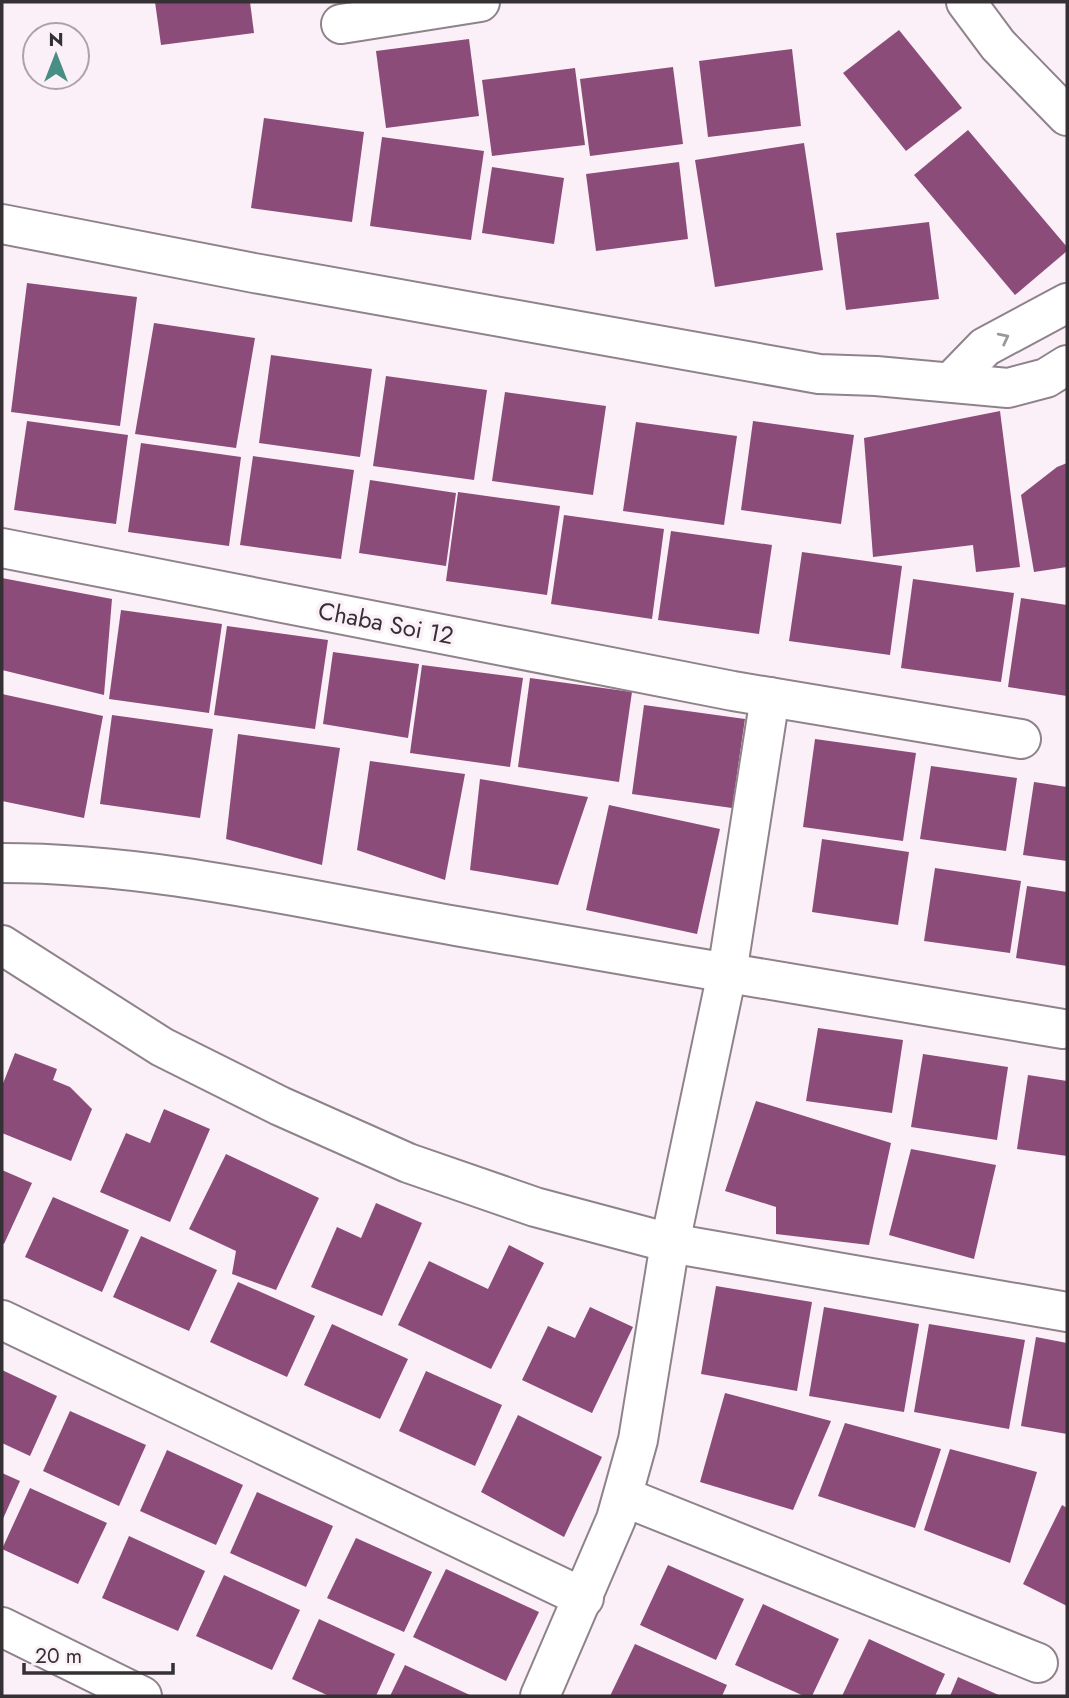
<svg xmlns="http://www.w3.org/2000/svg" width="1069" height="1698" viewBox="0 0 1069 1698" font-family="Jost,sans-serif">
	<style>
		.building { fill: #8b4c7a }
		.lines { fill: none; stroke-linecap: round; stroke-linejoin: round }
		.minor-casing { stroke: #8e838a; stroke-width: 42 }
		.minor { stroke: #fff; stroke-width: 38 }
		.oneway { stroke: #9a9899 }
		.labels { text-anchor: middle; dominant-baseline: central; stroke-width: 7; stroke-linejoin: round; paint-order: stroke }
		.street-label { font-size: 24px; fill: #353033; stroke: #fbf0f7 }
	</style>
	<rect width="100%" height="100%" fill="#fbf0f7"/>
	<g class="building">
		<path d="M155 2H250L254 33 161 45Z"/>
		<path d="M899 30 962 108 906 151 843 73Z"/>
		<path d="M469 39 479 116 386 128 376 51Z"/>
		<path d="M792 49 801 126 708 137 699 61Z"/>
		<path d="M673 67 683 144 590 156 580 79Z"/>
		<path d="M575 68 585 145 492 156 482 80Z"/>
		<path d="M264 118 364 132 352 222 251 208Z"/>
		<path d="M968 130 1067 247V251L1015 295 914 175Z"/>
		<path d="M382 137 484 151 471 240 370 226Z"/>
		<path d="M804 143 823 270 715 287 695 160Z"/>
		<path d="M679 162 688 239 596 251 586 174Z"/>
		<path d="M492 167 564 178 554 244 482 233Z"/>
		<path d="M929 222 939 299 846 310 836 233Z"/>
		<path d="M27 283 137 297 120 426 11 412Z"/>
		<path d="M154 323 255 338 236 448 135 434Z"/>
		<path d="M271 355 372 369 360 457 259 443Z"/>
		<path d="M386 376 487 390 474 480 373 466Z"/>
		<path d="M505 392 606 406 593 495 492 481Z"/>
		<path d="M1000 411 1020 567 976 572 973 545 873 557 864 438Z"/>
		<path d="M27 421 128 435 116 524 14 510Z"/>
		<path d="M753 421 854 435 841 524 741 510Z"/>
		<path d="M636 422 737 436 724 525 623 511Z"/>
		<path d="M141 443 241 457 229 546 128 532Z"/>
		<path d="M253 456 354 470 341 559 240 545Z"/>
		<path d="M1067 463V567L1034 572 1021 495 1057 467Z"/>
		<path d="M370 480 456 493 446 566 359 553Z"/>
		<path d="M458 492 560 506 547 595 446 581Z"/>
		<path d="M564 515 664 529 652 619 551 604Z"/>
		<path d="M671 531 772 545 759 634 658 620Z"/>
		<path d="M802 552 902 566 890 655 789 641Z"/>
		<path d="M2 578 112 599 104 695 2 670Z"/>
		<path d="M913 579 1014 593 1001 682 901 668Z"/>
		<path d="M1021 598 1067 605V696L1008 687Z"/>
		<path d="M121 610 222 624 209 713 109 699Z"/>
		<path d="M227 626 328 640 315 729 214 715Z"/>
		<path d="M333 652 419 664 408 738 323 724Z"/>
		<path d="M422 665 523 678 510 767 410 753Z"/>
		<path d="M530 678 632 692 619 782 518 767Z"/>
		<path d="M2 694 103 716 84 818 2 801Z"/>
		<path d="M644 705 745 719 732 808 632 794Z"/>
		<path d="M112 715 213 729 200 818 100 804Z"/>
		<path d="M238 734 340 748 322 865 226 839Z"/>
		<path d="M815 739 916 753 903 841 803 827Z"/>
		<path d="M370 761 465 774 445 880 357 850Z"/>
		<path d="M931 766 1017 778 1006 851 920 839Z"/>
		<path d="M480 779 588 797 558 885 470 870Z"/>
		<path d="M1034 782 1067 787V861L1023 855Z"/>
		<path d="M609 805 720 829 697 934 586 910Z"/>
		<path d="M822 839 909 852 898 925 812 912Z"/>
		<path d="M935 868 1021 881 1010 953 924 941Z"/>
		<path d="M1027 886 1067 892V966L1016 958Z"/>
		<path d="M818 1028 903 1040 892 1113 806 1101Z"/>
		<path d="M15 1053 57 1069 53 1080 70 1087 92 1109 71 1161 2 1133V1086Z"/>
		<path d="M923 1054 1008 1067 997 1140 911 1127Z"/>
		<path d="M1028 1075 1067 1081V1156L1017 1149Z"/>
		<path d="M756 1101 891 1143 869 1245 776 1234V1207L725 1191Z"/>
		<path d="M164 1109 210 1129 170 1222 100 1192 126 1133 150 1143Z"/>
		<path d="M911 1149 996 1165 974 1259 889 1235Z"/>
		<path d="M226 1154 319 1198 276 1290 232 1274 236 1251 189 1229Z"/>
		<path d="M2 1170 32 1183 4 1244 2 1243Z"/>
		<path d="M53 1197 129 1230 102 1292 25 1257Z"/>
		<path d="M376 1203 422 1223 382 1316 311 1287 337 1227 361 1238Z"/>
		<path d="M141 1236 217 1270 189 1331 113 1297Z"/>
		<path d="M509 1245 544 1263 491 1369 398 1325 429 1261 488 1289Z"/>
		<path d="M238 1282 315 1316 287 1377 210 1342Z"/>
		<path d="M716 1286 812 1302 797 1391 701 1374Z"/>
		<path d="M590 1307 633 1327 592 1413 522 1380 548 1326 575 1338Z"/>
		<path d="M824 1307 919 1324 904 1412 809 1396Z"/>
		<path d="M332 1324 408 1359 380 1419 304 1385Z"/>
		<path d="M929 1324 1025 1340 1009 1429 914 1412Z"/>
		<path d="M1036 1337 1067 1343V1434L1021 1426Z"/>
		<path d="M2 1370 57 1396 30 1456 2 1443Z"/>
		<path d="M426 1371 502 1405 475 1466 399 1431Z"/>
		<path d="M725 1393 831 1421 793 1510 700 1482Z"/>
		<path d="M70 1411 146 1445 119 1506 43 1471Z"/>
		<path d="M518 1415 602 1457 564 1537 481 1492Z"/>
		<path d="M845 1423 941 1449 915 1528 818 1496Z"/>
		<path d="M950 1449 1037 1472 1010 1563 924 1530Z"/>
		<path d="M167 1450 243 1485 216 1545 140 1511Z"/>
		<path d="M2 1473 20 1481 2 1521Z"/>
		<path d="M30 1488 107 1523 78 1584 2 1549Z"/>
		<path d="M257 1492 333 1526 306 1587 230 1553Z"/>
		<path d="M1062 1505 1067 1508V1606L1023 1584Z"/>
		<path d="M129 1536 205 1571 178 1631 102 1598Z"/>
		<path d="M356 1538 432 1572 404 1632 327 1598Z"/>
		<path d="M668 1565 744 1599 716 1660 640 1625Z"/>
		<path d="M446 1569 539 1612 506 1681 413 1637Z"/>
		<path d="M224 1575 300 1610 272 1670 196 1636Z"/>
		<path d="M763 1604 839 1639 812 1696H804L735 1665Z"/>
		<path d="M319 1619 395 1654 376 1696H329L292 1679Z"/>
		<path d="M869 1639 945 1674 935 1696H842Z"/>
		<path d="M635 1644 727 1685 722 1696H610Z"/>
		<path d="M405 1665 472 1696H390Z"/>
		<path d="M958 1677 1001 1696H950Z"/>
	</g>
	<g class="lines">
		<g class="minor-casing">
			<g id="minor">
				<path d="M966 2 998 45 1067 116"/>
				<path d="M341 24 480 2"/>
				<path d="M2 224 254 273 819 374 876 376 1008 388 1046 378 1067 365"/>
				<path d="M952 381 985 347 1067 303"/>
				<path d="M2 548 733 691 1021 739"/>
				<path d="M2 863C155 863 305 900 456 926 658 962 861 995 1063 1029"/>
				<path d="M2 945 162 1047 280 1106 408 1163 535 1207 670 1243 1067 1312"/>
				<path d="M2 1320 584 1598"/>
				<path d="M624 1497 1038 1663"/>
				<path d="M2 1627 142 1696"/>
				<path d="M540 1696 616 1519 638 1440 670 1243 727 973 770 697"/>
			</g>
		</g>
		<use href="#minor" class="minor"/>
	</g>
	<defs><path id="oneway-chevron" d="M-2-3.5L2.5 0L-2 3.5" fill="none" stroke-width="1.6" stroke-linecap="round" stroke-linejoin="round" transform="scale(1.75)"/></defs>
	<use class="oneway" href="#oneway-chevron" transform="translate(1004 338) rotate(-27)"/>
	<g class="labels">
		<g class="street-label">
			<text transform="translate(386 623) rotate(11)">Chaba Soi 12</text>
		</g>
	</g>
	<rect width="1069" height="1698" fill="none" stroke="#353033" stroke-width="7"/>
	<g transform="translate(56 56)"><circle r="33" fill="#fbf0f7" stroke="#aca3a9" stroke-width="2"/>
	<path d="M0-5L12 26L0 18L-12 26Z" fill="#488e85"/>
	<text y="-10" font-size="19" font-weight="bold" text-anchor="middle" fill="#353033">N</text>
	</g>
	<path d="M24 1663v10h149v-10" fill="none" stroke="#353033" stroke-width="3.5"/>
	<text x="35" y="1663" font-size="21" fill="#353033" stroke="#fbf0f7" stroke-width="5" paint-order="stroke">20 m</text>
</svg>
